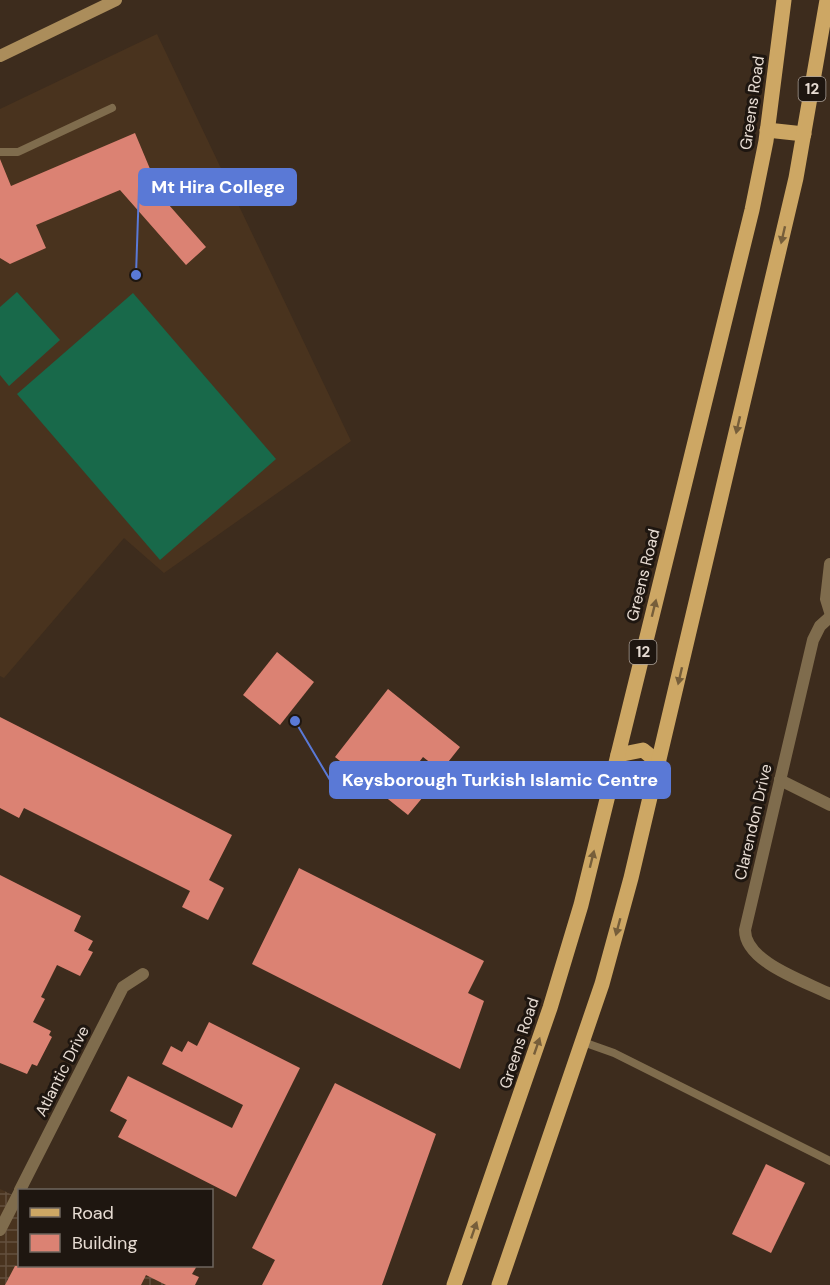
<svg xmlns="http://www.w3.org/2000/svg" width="830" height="1285" viewBox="0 0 830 1285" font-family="'DM Sans',sans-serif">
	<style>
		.built { fill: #49331e }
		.industrial { fill: url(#industrial-grid) }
		.garden { fill: #18694a }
		.building { fill: #db8273 }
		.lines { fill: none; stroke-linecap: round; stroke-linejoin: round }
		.service { stroke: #7f6c4d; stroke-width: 8 }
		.minor { stroke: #7f6c4d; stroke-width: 12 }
		.secondary { stroke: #ab8d5b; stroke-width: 12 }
		.primary { stroke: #cda764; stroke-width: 15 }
		.oneway { fill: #765e3a }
		.labels { text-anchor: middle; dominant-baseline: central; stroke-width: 6; stroke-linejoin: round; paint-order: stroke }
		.shield { fill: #1e1610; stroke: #aba198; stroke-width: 1.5 }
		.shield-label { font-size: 15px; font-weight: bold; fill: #e7dcd3 }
		.street-label { font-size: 16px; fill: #e7dcd3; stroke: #1e1610 }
		.leader { fill: none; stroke: #5a79d6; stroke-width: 2 }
		.callout-dot { fill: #5a79d6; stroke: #1e1610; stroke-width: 2 }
		.callout { fill: #5a79d6; stroke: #5a79d6; stroke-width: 2 }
		.callout-label { font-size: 18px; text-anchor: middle; font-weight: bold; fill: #fff }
	</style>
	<defs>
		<pattern id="industrial-grid" width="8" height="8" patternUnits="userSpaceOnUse" patternTransform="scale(1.5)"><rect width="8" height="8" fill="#49331e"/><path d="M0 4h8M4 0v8" fill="none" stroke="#63503e"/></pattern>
	</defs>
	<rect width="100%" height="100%" fill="#3d2c1d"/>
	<path class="built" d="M157 34 351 441 164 573 124 538 4 678 0 676V109Z"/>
	<path class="industrial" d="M0 1189 19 1198 20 1266H155L195 1285H0Z"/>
	<g class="garden">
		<path d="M17 292 60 340 9 386 0 375V307Z"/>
		<path d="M133 293 276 459 160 560 17 394Z"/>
	</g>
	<g class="building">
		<path d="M135 133 153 176 146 179 206 247 186 265 120 190 36 225 46 248 10 264 0 258V159L11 186Z"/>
		<path d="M277 652 314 682 280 725 243 695Z"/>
		<path d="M388 689 460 747 441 771 423 757 409 775 428 791 408 815 335 757Z"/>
		<path d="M0 717 232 835 209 880 224 888 208 920 182 907 190 891 24 808 19 818 0 808Z"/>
		<path d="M299 868 484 961 468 993 484 1001 460 1069 252 964Z"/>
		<path d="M0 875 81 916 74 931 93 941 88 950 93 952 80 976 57 965 41 997 45 999 33 1022 51 1031 49 1035 52 1037 37 1066 32 1064 27 1074 0 1063Z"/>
		<path d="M209 1022 300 1068 236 1197 118 1137 127 1120 110 1111 128 1076 232 1128 243 1105 162 1064 171 1046 182 1052 188 1041 197 1046Z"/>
		<path d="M335 1083 436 1134 382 1285H262L275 1260 252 1248Z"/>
		<path d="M766 1164 805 1183 771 1253 732 1234Z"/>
		<path d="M15 1266H197L192 1274 199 1277 195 1285H166L146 1275 141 1285H5Z"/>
	</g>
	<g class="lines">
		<g class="service">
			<path d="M0 152H18L112 108"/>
			<path d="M583 1042 614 1053 830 1161"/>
		</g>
		<g class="minor">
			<path d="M830 564 826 599 830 612"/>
			<path d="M830 617 820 626 813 640 745 930C745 962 804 981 830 994"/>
			<path d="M780 780 830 805"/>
			<path d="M20 1190 123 987 143 974"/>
			<path d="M0 1230 20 1191"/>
		</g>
		<path class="secondary" d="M0 56 116 0"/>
		<g class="primary">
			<path d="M767 130 804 134"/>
			<path d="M618 755 643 750 659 763"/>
			<path d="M454 1285 550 1008 581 905 752 210 766 141 784 0"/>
			<path d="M499 1285 602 984 631 878 796 178 827 0"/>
		</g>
	</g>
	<defs><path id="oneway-solid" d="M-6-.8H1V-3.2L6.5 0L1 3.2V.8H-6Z" transform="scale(1.5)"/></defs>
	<g class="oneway">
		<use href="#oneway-solid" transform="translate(783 235) rotate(103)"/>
		<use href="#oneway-solid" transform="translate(738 425) rotate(103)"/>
		<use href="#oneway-solid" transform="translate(654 608) rotate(-76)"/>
		<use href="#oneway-solid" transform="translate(680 676) rotate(103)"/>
		<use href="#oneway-solid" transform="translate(592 859) rotate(-76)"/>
		<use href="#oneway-solid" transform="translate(618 927) rotate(105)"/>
		<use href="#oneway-solid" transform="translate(537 1046) rotate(-71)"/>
		<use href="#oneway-solid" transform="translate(474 1230) rotate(-71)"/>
	</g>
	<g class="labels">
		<g class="shield">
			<rect x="798.5" y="77" width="27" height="24" rx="4.5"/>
			<rect x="629.5" y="640" width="27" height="24" rx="4.5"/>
		</g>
		<g class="shield-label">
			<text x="812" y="89">12</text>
			<text x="643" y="652">12</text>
		</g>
		<g class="street-label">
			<text transform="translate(752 103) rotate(-82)">Greens Road</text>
			<text transform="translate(643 575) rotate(-76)">Greens Road</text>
			<text transform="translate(753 822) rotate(-77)">Clarendon Drive</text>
			<text transform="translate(519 1043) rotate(-72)">Greens Road</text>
			<text transform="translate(62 1071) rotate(-63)">Atlantic Drive</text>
		</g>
	</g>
	<path class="leader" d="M136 275L139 187M295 721L330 780"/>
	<g class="callout-dot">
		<circle cx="136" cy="275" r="6"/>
		<circle cx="295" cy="721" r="6"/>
	</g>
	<g class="callout">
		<rect x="139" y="169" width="157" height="36" rx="6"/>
		<rect x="330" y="762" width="340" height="36" rx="6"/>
	</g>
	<g class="callout-label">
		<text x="218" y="193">Mt Hira College</text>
		<text x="500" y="786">Keysborough Turkish Islamic Centre</text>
	</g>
	<rect x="18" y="1189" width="195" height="78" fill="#1e1610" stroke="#6e655e" stroke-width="1.5"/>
	<rect x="30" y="1208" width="30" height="9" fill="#cda764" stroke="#6e655e" stroke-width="1.5"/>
	<text x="72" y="1219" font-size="18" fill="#e7dcd3">Road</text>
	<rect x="30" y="1234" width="30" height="18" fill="#db8273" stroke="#6e655e" stroke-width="1.5"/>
	<text x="72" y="1249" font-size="18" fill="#e7dcd3">Building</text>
</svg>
